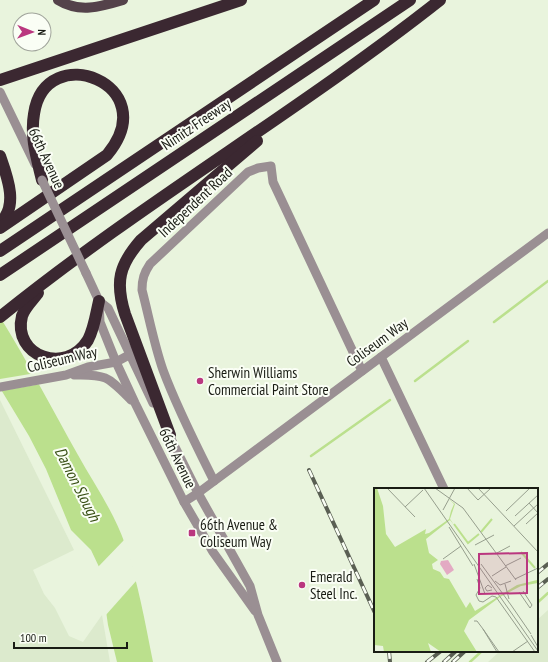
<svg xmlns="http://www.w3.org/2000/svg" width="548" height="662" viewBox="0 0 548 662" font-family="'PT Sans Narrow',sans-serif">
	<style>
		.built { fill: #dceacd }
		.water { fill: #bbe08d }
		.pier { fill: #e9f4dd }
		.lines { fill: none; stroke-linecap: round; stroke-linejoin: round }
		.stream { stroke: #bbe08d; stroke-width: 2.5 }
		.minor { stroke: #9a8f93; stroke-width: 9 }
		.major { stroke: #54424a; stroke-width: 10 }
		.highway { stroke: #3b2831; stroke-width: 12 }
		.rail-casing { stroke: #5a5f53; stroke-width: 4 }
		.rail { stroke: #fafef5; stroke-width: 2.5; stroke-dasharray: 8; stroke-linecap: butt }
		.minor-bridge { stroke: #9a8f93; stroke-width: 9 }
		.poi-dot { fill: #ba377f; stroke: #fafef5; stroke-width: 1.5 }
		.labels { text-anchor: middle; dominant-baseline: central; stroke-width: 4; stroke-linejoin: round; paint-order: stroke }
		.street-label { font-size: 15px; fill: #191c14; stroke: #fafef5 }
		.poi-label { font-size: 15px; fill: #191c14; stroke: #fafef5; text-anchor: start }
		.water-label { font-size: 16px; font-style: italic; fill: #395016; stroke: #fafef5 }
		.inset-river { fill: none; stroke: #bbe08d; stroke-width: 2 }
		.inset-road { fill: none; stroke: #969e8d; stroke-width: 1 }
		.view { fill: #ba377f; fill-opacity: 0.15; stroke: #ba377f; stroke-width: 2 }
		.inset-edge { fill: none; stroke: #191c14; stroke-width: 2 }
	</style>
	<rect width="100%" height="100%" fill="#e9f4dd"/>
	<g class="built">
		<path d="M0 400 74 550 33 570 44 594 55 608 69 636 83 642 102 615 110 662H0Z"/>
		<path d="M548 610V662H488L500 651H537V620Z"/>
	</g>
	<path class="water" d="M0 317C28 362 52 409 78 455 94 484 114 512 125 544 138 582 145 622 153 662H117L108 625 100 569 91 550 71 530 46 469 29 436 0 388Z"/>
	<g class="pier">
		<path d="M36 373 41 384 0 391V379Z"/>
		<path d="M125 539 137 580 105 616 97 568Z"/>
	</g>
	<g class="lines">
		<g class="stream">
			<path d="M494 322 548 281"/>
			<path d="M415 381 468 341"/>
			<path d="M311 456 390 400"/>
			<path d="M537 603 548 593"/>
			<path d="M470 662 482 651"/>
		</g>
		<g class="minor">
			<path d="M0 92 35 164"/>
			<path d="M86 273 99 301 100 322 116 362 135 403 184 502 213 552 255 611"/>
			<path d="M99 301 108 308 153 403"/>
			<path d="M381 357 444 489"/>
			<path d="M74 375C107 374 108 377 131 400"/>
			<path d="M0 387 66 375 88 367 116 362 129 355"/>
			<path d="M167 431 198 493 250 586 258 615 277 662"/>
			<path d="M214 481C196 445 177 408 163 370 154 344 149 317 142 290 142 279 144 273 150 264L248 172 258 168 271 166 273 182 362 371"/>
			<path d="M184 502 198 493 548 233"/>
		</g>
		<path class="major" d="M58 0C79 13 100 7 123 0"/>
		<g class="highway">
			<path d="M0 80 241 0"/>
			<path d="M0 156C7 176 19 206 0 223"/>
			<path d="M0 228 107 155C166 84 45 38 34 114 30 137 37 159 42 180"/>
			<path d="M0 251 374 0"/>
			<path d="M0 275 410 0"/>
			<path d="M38 293C33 300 25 307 22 316 12 356 66 376 88 340 94 329 96 314 99 301"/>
			<path d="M0 317C141 203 298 112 440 0"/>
			<path d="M170 435 125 314C115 282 119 265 141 240L257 141"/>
		</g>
		<g class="rail-casing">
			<g id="rail">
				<path d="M309 470 375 613"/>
				<path d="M537 573 548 564"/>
				<path d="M537 588 548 579"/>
				<path d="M389 651 390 662"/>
				<path d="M427 662 441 651"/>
				<path d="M444 662 456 651"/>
				<path d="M453 662 465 651"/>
			</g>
		</g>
		<use href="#rail" class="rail"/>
		<path class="minor-bridge" d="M42 180 86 273"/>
	</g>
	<g class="poi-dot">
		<circle cx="200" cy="381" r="4"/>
		<rect x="188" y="529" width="8" height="8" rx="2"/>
		<circle cx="302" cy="585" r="4"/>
	</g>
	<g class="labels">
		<g class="street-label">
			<text transform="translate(196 124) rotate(-34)">Nimitz Freeway</text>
			<text transform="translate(47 158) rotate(65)">66th Avenue</text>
			<text transform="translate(195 202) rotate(-43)">Independent Road</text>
			<text transform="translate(377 342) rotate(-36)">Coliseum Way</text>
			<text transform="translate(62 359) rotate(-13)">Coliseum Way</text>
			<text transform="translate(178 458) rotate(64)">66th Avenue</text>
		</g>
		<g class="poi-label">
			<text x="208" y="372">Sherwin Williams<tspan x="208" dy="17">Commercial Paint Store</tspan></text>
			<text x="200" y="524">66th Avenue &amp;<tspan x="200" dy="17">Coliseum Way</tspan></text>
			<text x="310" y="576">Emerald<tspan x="310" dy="17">Steel Inc.</tspan></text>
		</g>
		<g class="water-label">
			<text transform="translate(78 484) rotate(63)">Damon Slough</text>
		</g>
	</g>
	<g transform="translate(374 488)">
		<rect width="164" height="164" fill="#e9f4dd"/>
		<path d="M74 72 80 82 73 87 66 76 67 73Z" fill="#e3aac3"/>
		<path d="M0 0H3L9 18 12 46 21 59 52 41 51 46 55 45 75 31 77 23 80 16 75 11 81 16 76 31 80 37 76 32 52 51 55 65 64 72 58 76 59 81 66 84 70 90 75 91 92 120 96 114 101 123 143 97 163 92 164 95 147 98 126 109 95 132 90 143 103 164H67L54 155 57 164H10L9 158 0 157Z" fill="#bbe08d"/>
		<path class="inset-river" d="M80 36 94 55 105 46M107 44 118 31M147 64 161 80"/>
		<path class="inset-road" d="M13 0 41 29M50 0 164 163M61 0 89 20 142 92M93 0 104 12 117 0M104 0 164 64M155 15 164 25M31 19 49 2M69 22 81 0M132 23 156 0M141 28 164 7M152 36 164 25M140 38 164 16M75 39 99 78M101 57 120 47M121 66 136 58M69 71 87 58M100 76 111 106M107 76 137 117M131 78 147 70M118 88 132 79M103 91 106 100 102 107 105 113 109 114 118 108 122 109 161 164M141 91 164 80M121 93 126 97 137 93M131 96 135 111M118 100 114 97 111 100 113 103 118 102M145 104 156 120 158 117 149 103M137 117 157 146M100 133H103L109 141M157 147 164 159M123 164 109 141 125 164M138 164 154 153"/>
		<path class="view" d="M153 65V105L105 106V66Z"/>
		<rect width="164" height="164" class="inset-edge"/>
	</g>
	<g transform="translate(32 32) rotate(91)"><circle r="19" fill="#fafef5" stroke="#a0a49b"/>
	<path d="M0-3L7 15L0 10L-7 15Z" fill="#ba377f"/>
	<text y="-6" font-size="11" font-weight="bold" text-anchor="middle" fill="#191c14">N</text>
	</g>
	<path d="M14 642v6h113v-6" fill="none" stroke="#191c14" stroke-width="2"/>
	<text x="20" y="642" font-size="12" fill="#191c14" stroke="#fafef5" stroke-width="3" paint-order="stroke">100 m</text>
</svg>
